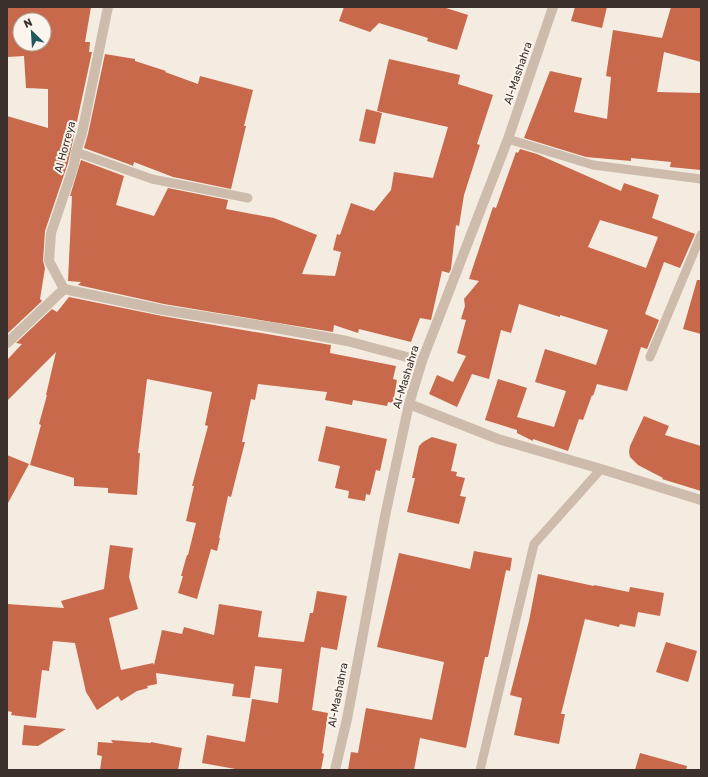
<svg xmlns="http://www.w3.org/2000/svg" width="708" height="777" viewBox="0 0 708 777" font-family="Rubik,sans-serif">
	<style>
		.building { fill: #c8694b; fill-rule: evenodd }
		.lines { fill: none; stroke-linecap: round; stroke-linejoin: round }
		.lane { stroke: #cdbbac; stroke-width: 9 }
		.street { stroke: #cdbbac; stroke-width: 10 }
		.labels { text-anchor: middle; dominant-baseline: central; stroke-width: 4; stroke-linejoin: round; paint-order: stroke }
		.street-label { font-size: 11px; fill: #3b302b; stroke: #fbf5ee }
	</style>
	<rect width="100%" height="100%" fill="#f4ebe1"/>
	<g class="building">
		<path d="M17 7H91L85 42H90L89 52H92L68 163 45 231 43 261 45 268 40 299 42 301 7 334V116L48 128V89L26 88 24 56 7 57V8ZM20 20H44V44H20Z"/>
		<path d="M344 7H443L468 15 457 50 427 41 428 38 379 23 370 32 339 21Z"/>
		<path d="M575 7H607L602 28 571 21Z"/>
		<path d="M671 7H701V62L664 52 657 92 701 93V170L670 167 671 162 631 158V161L586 157 524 138 550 71 582 78 574 112 607 119 611 77 606 76 613 30 662 38Z"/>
		<path d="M105 54 135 59V61L166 71 165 72 198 84 200 76 253 90 244 126H246L231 189 173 177 134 162 133 166 131 165 84 148 88 134Z"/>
		<path d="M389 59 460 75 458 84 493 95 477 144 480 145 464 195 459 226 456 225 451 269 449 273 442 271 431 320 420 318 411 342 359 329 358 333 334 325 333 332 164 304 78 285 81 282 68 281 72 196H70L81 160 124 176 116 205 154 216 168 188 228 200 226 209 274 218 317 235 302 274 335 276 341 252 333 250 337 234 340 235 351 203 374 211 391 190 394 172 433 178 448 127 377 111Z"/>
		<path d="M366 109 382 113 375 144 359 141Z"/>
		<path d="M520 149 537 154 621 191 624 183 659 195 652 218 695 234 680 268 664 262 645 314 659 320 647 349 641 347 627 391 597 384 593 396 592 395 583 420 579 419 568 451 533 439V441L517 433V430L485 420 498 379 527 388 517 417 554 427 566 391 535 382 545 349 596 365 608 330 560 315V317L519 304 511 333 501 330 489 379 472 374 457 407 429 394 437 375 453 382 466 356 457 353 466 320 461 319 465 306 464 299 479 281 469 279 493 207 496 208 516 152 518 153ZM600 220 658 237 646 268 588 247Z"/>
		<path d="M697 280H701V334L683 329Z"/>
		<path d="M69 297 162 316 331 345 330 353 396 366 393 379 397 380 393 403 388 402 387 406 353 400 352 405 325 400 327 392 258 384 255 400 251 399 242 442H245L231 497 228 496 219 538H220L217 551 211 549 197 599 178 593 183 576H181L187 555H188L196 523 186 521 194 486H192L208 426 205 425 212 392 147 379 138 453H140L137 495 108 493V488L74 486V478L30 465 41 425 39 424 47 395H46L56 352 7 401V360L22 344 16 343 52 309 57 312Z"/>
		<path d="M644 416 669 426 665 435 701 446V491L662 479 663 478 638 465 630 457 629 452 630 446Z"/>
		<path d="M326 426 387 439 380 471 376 470 370 495 366 494 365 501 348 498 349 491 335 488 340 466 318 461Z"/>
		<path d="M432 437 457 444 451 471 457 472 456 476 465 478 460 496 466 497 459 524 407 512 415 478H412L419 446 423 442Z"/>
		<path d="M7 455 29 464 7 505Z"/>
		<path d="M110 545 133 548 129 577 138 609 109 618 121 670 153 663 154 665 162 630 182 634 184 627 214 635 219 604 262 611 258 637 304 642 310 613H313L317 591 347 596 337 650 321 647 312 710 328 713 322 753 324 754 321 770H241L202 763 207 735 245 742 252 699 278 703 282 669 255 666 250 698 232 696 234 684 156 673 157 684 147 686 148 688 137 691 121 701 118 696 97 710 86 692 75 643 53 641 49 671 42 670 36 718 11 715 12 712 7 711V604L64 608 61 601 104 589Z"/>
		<path d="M474 551 512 558 510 571 506 570 488 657H485L466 748 420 738 414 770H348L351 752 358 753 366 708 432 720 444 662 377 647 399 553 470 569Z"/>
		<path d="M538 574 594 586V585L629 592 630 587 664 593 660 616 638 612 635 627 620 624 619 627 585 619 561 714H565L559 744 514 735 522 698 510 695 529 621Z"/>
		<path d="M666 642 697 651 688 682 656 672Z"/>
		<path d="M24 725 66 729 38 746 22 745Z"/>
		<path d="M111 740 151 743V742L182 748 178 770H100L102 756 97 755 98 742 113 743Z"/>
		<path d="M640 753 687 766 686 770H635Z"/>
	</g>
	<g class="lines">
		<g class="lane">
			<path d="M508 139 593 165 701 179"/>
			<path d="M76 152 152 179 248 198"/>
			<path d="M650 357 701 235"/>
			<path d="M480 770 534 544 601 469"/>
		</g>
		<g class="street">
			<path d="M64 289 163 310 270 327 347 341 422 361"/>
			<path d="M64 289 49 261 51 233 74 165 76 152 82 133 108 7"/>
			<path d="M7 343 64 289"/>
			<path d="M409 404 498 439 601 469 701 500"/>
			<path d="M335 770 347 719 385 516 409 404 422 361 508 139 553 7"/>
		</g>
	</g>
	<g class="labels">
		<g class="street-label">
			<text transform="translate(518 73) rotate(-71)">Al-Mashahra</text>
			<text transform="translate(65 147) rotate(-75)">Al Horreya</text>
			<text transform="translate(406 377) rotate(-73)">Al-Mashahra</text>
			<text transform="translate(338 695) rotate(-79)">Al-Mashahra</text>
		</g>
	</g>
	<rect width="708" height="777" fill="none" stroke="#3b302b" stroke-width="16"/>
	<g transform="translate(32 32) rotate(335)"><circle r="19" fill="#fbf5ee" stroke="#aea6a0"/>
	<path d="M0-3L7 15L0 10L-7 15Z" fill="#1f5a5e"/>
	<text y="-6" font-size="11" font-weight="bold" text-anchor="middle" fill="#3b302b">N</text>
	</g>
</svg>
